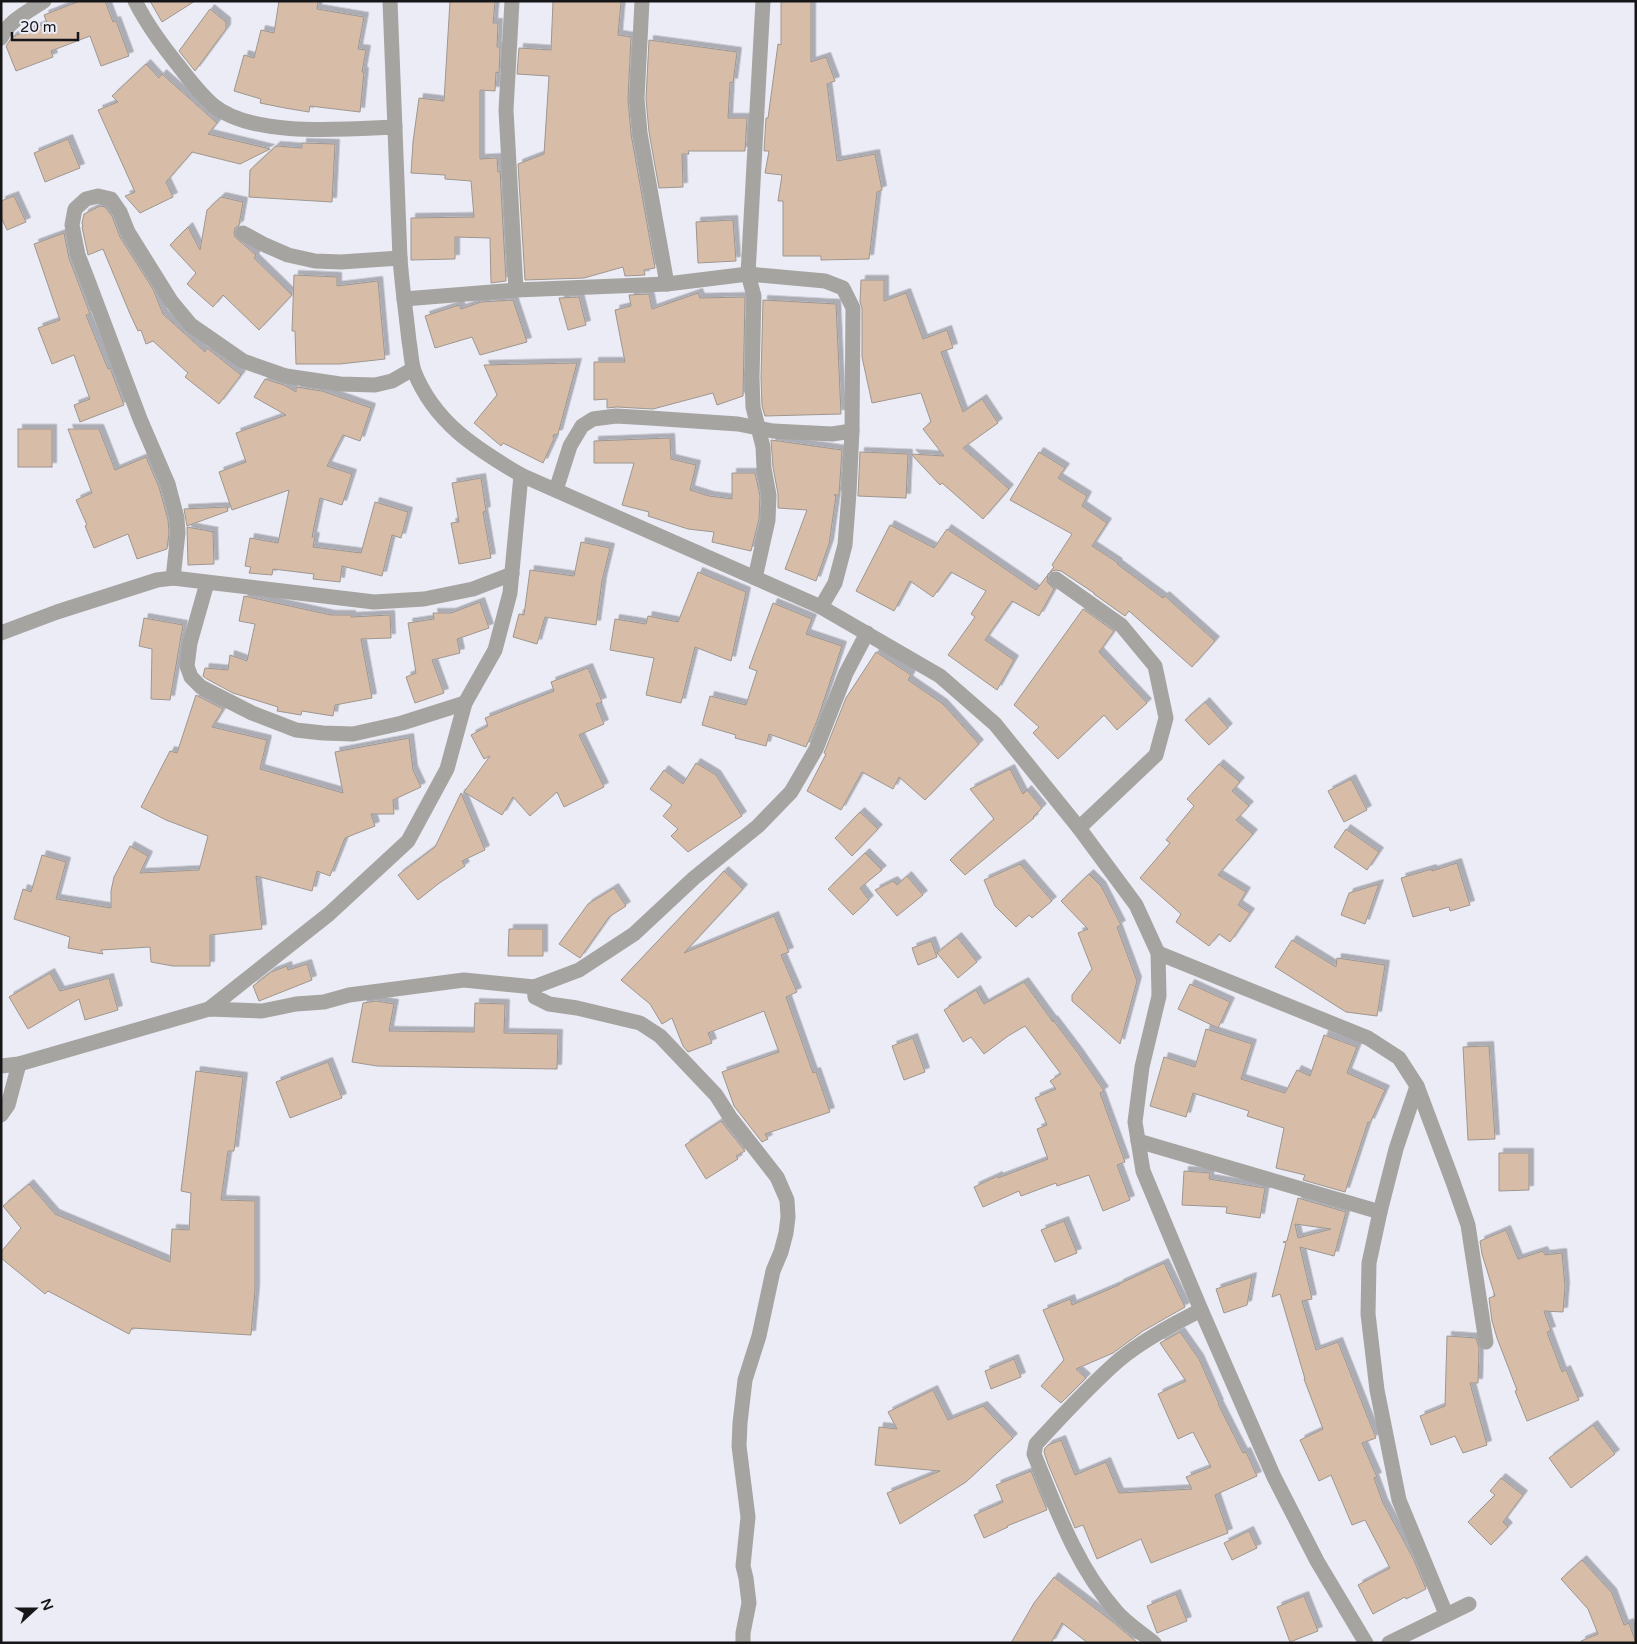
<svg xmlns="http://www.w3.org/2000/svg" width="1637" height="1644" viewBox="0 0 1637 1644" font-family="'Varela Round',sans-serif">
	<style>
		.building { fill: #d7bda8; stroke: #9e9690; fill-rule: evenodd; filter: url(#shadow) }
		.lines { fill: none; stroke-linecap: round; stroke-linejoin: round }
		.street { stroke: #a6a4a0; stroke-width: 15 }
	</style>
	<defs>
		<filter id="shadow"><feDropShadow dx="4.5" dy="-4.5" stdDeviation="0" flood-color="#0004"/></filter>
	</defs>
	<rect width="100%" height="100%" fill="#ebecf6"/>
	<g class="building">
		<path d="M80 1H105L113 22 116 21 129 56 101 66 90 36 51 51 53 57 16 71 6 46 12 37 47 23 44 15Z"/>
		<path d="M150 1H195L162 22Z"/>
		<path d="M279 1H318L317 9 364 17 358 49 366 50 362 72H364L360 112 310 106 309 112 285 108 260 103 261 99 234 91 244 55 254 58 261 30 274 33Z"/>
		<path d="M450 1H495L493 23H498L497 47H500L499 73 496 72 495 91 480 90V159L497 158 498 172 500 171 506 281 491 283 490 238 455 237V259L411 260V218L474 217 471 181 445 179V175L411 173 413 142 419 98 444 101Z"/>
		<path d="M553 1H621L618 35 631 37 628 99 631 134 655 268 644 270 645 275 625 276 623 267 584 278 525 280 518 164 544 154 549 76 517 74 519 48 551 50Z"/>
		<path d="M781 1H811V62L826 57 835 81 827 84 837 161 875 154 882 190 877 192 869 259 821 260V256H783V201H778L782 175 765 173 769 151H764L766 118H768L778 44 781 45Z"/>
		<path d="M210 9 226 22V29L195 71 179 51Z"/>
		<path d="M649 40 737 52 733 83 730 82 728 118H747L745 151H688L689 154H682L683 187 659 188 649 132 646 99Z"/>
		<path d="M146 64 159 78 162 74 217 123 208 134 270 149 240 164 192 152 166 182 173 197 140 213 125 196 135 192 98 110 118 102 112 96Z"/>
		<path d="M68 139 80 168 45 182 34 153Z"/>
		<path d="M302 143 335 144 332 202 249 197 250 170 276 146 302 148Z"/>
		<path d="M14 196 26 222 7 230 1 217V201Z"/>
		<path d="M221 197 243 202 239 225 235 228 234 233 235 237 256 255 254 258 292 295 259 330 223 295 213 307 187 284 196 273 170 245 188 227 200 250 207 210Z"/>
		<path d="M100 206 105 207 112 216 120 237 153 289 163 314 205 352 207 348 241 375 219 404 185 377 188 373 153 341 146 344 141 330 138 331 130 314 103 249 88 255 82 227H83L82 223 84 214Z"/>
		<path d="M733 220 736 261 698 263 696 222Z"/>
		<path d="M64 233 69 258 90 314 86 315 108 369 110 368 124 405 80 422 74 405 90 399 74 355 52 364 38 328 60 320 34 244Z"/>
		<path d="M294 275 337 277V286L378 281 385 359 340 364H296L295 331H292Z"/>
		<path d="M861 280H884V301L906 293 923 339 947 330 953 348 941 352 963 412 982 399 998 423 963 448 1009 489 983 519 942 483 940 485 911 454 944 456 923 429 931 422 921 393 872 403 862 357V308L860 302Z"/>
		<path d="M698 293 700 298 745 297 743 396 717 405 713 393 653 409 617 407 607 408V399L594 400V362H625L615 310 631 306 629 295 649 294 652 309Z"/>
		<path d="M579 297 586 325 568 330 559 298Z"/>
		<path d="M513 300 527 342 480 355 472 337 435 348 425 316 459 305 461 309 481 302Z"/>
		<path d="M763 300 836 304 841 414 765 416 762 406 761 378Z"/>
		<path d="M577 363 558 434 553 435 554 439 543 463 503 443 501 446 474 423 497 395 484 365Z"/>
		<path d="M265 379 284 385 296 392V387L322 391 371 408 360 441 343 435 327 466 352 474 342 505 320 498 312 537H315L313 547 361 553 375 502 408 512 401 538 392 535 382 576 342 566 340 582 313 579 314 574 273 569 272 575 249 573 251 567 245 566 250 538 278 543 289 490 232 510 219 472 246 462 236 433 286 415 254 397Z"/>
		<rect x="18" y="429" width="34" height="38"/>
		<path d="M68 429H99L115 470 146 457 159 487 168 520 169 533 167 549 137 559 128 534 94 548 85 526 87 525 76 500 92 493Z"/>
		<path d="M670 438 671 459 696 465 690 490 709 496 732 499V473H755L760 496 759 519 751 551 712 542 714 532 688 529 648 516 649 512 622 505 634 463H594V441Z"/>
		<path d="M771 440 842 450 839 495H834L836 496 829 544 816 581 785 569 807 510 778 508V494L773 467Z"/>
		<path d="M860 452 908 454 906 498 858 496Z"/>
		<path d="M1039 452 1065 468 1058 478 1087 496 1082 506 1107 523 1092 546 1118 563 1117 564 1163 598 1165 596 1215 641 1192 667 1129 611 1125 616 1094 594V593L1061 571 1056 570 1052 571 1048 574 1047 582 1054 589 1039 616 1012 601 985 640 1014 660 997 690 948 655 975 617 971 614 986 591 951 572 933 597 910 581 894 611 856 591 890 525 934 548 947 529 1036 590 1054 567 1052 565 1072 534 1010 500Z"/>
		<path d="M481 478 486 511 483 512 491 558 459 564 451 523 459 522 452 483Z"/>
		<path d="M227 507 228 511 187 526 184 509Z"/>
		<path d="M187 527 214 532H213L214 564 188 565Z"/>
		<path d="M581 542 610 548 602 581 596 625 545 617 537 644 513 637 519 614 524 615 530 570 574 576Z"/>
		<path d="M698 572 746 592 731 661 695 647 681 703 646 695 654 658 610 650 615 619 646 624 648 616 678 622Z"/>
		<path d="M244 596 331 615H351V617L390 615 391 638 361 639 372 698 335 705 333 716 302 711 301 715 277 711 278 707 233 693 207 679 203 676 205 668 228 670 230 655 247 661 255 624 239 621Z"/>
		<path d="M480 602 489 628 457 639 460 653 432 660 444 693 415 703 406 677 416 673 408 623 434 619 433 613H451Z"/>
		<path d="M773 603 812 619 806 634 842 646 817 721 806 747 769 734 766 746 735 738 736 735 702 725 710 696 746 705 757 671 749 668Z"/>
		<path d="M1083 609 1114 631 1099 652 1147 703 1117 730 1104 715 1058 759 1033 733 1039 727 1014 705Z"/>
		<path d="M144 618 183 625 170 700 151 699 152 649 139 646Z"/>
		<path d="M876 652 911 675 908 680 943 704 979 744 925 800 899 777 893 789 862 772 841 810 807 791 826 754 824 753 846 698Z"/>
		<path d="M588 668 602 702 596 704 604 724 579 735 604 787 564 807 557 792 530 816 513 797 502 815 464 792 490 756 484 759 471 735 488 726 485 718 554 691 551 682Z"/>
		<path d="M196 695 223 709 212 727 267 740 260 769 343 793 335 752 409 738 413 770 421 787 393 800 394 814H371L375 826 345 838 330 876 317 871 312 891 256 876 262 929 210 935V966H173L151 962 150 947 101 950 103 954 68 948 70 937 14 919 23 889 31 892 42 855 66 862 56 899 111 908V891L114 877 130 846 148 856 140 873 199 870 208 836 166 820 141 807 170 751 177 753Z"/>
		<path d="M1205 702 1228 728 1209 745 1185 720Z"/>
		<path d="M696 763 716 775 742 816 688 852 671 836 678 829 663 816 672 805 650 789 664 770 683 784Z"/>
		<path d="M1219 764 1240 782 1232 791 1249 806 1236 820 1253 834 1218 875 1246 892 1238 905 1250 913 1230 942 1219 934 1209 946 1176 922 1181 914 1140 878 1170 843 1166 840 1194 806 1187 799Z"/>
		<path d="M1010 769 1023 794 1027 790 1042 808 1033 817 1034 818 965 875 950 860 994 819 970 789Z"/>
		<path d="M1351 779 1367 810 1344 822 1328 791Z"/>
		<path d="M461 793 485 850 462 861 465 866 438 884 418 900 398 875 435 847Z"/>
		<path d="M860 812 878 829 852 856 835 838Z"/>
		<path d="M1346 829 1379 852 1367 870 1334 847Z"/>
		<path d="M865 853 882 870 860 888 869 900 853 915 828 889Z"/>
		<path d="M1457 863 1470 905 1450 911 1449 907 1413 917 1401 878 1432 869V871Z"/>
		<path d="M1020 864 1052 901 1032 918 1029 915 1016 927 995 906 984 880Z"/>
		<path d="M724 871 743 889 684 953 774 916 789 952 781 955 797 992 786 997 813 1073 816 1072 830 1112 765 1134 768 1139 762 1142 734 1106 722 1072 779 1052 764 1011 708 1033 712 1043 688 1052 683 1046 672 1018 662 1024 650 1004 621 980Z"/>
		<path d="M1089 874 1101 886 1121 925 1117 927 1137 981 1120 1044 1072 1001V995L1092 969 1078 933 1088 929 1061 901Z"/>
		<path d="M907 876 923 895 897 916 875 890 893 881 897 885Z"/>
		<path d="M1379 884 1365 924 1341 915 1349 893Z"/>
		<path d="M614 888 626 906 609 917 580 958 559 944 588 904Z"/>
		<path d="M509 929H543V956H508Z"/>
		<path d="M957 937 977 962 958 978 937 953Z"/>
		<path d="M1292 940 1336 967 1337 958 1385 965 1377 1016 1346 1012 1275 967Z"/>
		<path d="M931 941 937 957 918 965 912 948Z"/>
		<path d="M307 964 312 980 259 1001 253 986 271 972 287 966 288 970Z"/>
		<path d="M50 973 60 991 109 978 118 1010 85 1020 79 999 28 1029 9 997Z"/>
		<path d="M1024 982 1053 1022V1020L1078 1053 1104 1091 1100 1093 1125 1162 1117 1165 1130 1200 1103 1211 1089 1175 1057 1186 1056 1183 1021 1196 1019 1191 983 1207 974 1187 998 1176V1178L1048 1159 1037 1129 1047 1125 1035 1098 1056 1089 1050 1081 1061 1074 1025 1026 1008 1036 984 1054 971 1037 963 1042 944 1010 976 990 984 1004Z"/>
		<path d="M1190 984 1230 1002 1218 1028 1178 1009Z"/>
		<path d="M376 1001 394 1004 389 1031 474 1032 475 1003 505 1004 504 1033 558 1034 557 1069 377 1066 352 1062 363 1003Z"/>
		<path d="M1206 1029 1252 1044 1241 1079 1285 1093 1297 1070 1310 1076 1324 1035 1357 1047 1347 1073 1385 1090 1370 1123 1368 1122 1345 1192 1303 1180 1305 1175 1276 1168 1284 1128 1247 1116 1249 1111 1193 1093 1186 1117 1150 1106 1164 1057 1195 1067Z"/>
		<path d="M913 1038 925 1072 904 1080 892 1046Z"/>
		<path d="M1489 1046 1495 1139 1468 1140 1463 1047Z"/>
		<path d="M328 1062 342 1098 290 1118 276 1082Z"/>
		<path d="M196 1071 243 1077 234 1151H228L221 1200 255 1201V1290L251 1335 132 1328 129 1334 48 1291 45 1294 1 1258V1252L21 1228 3 1206 29 1184 55 1214 170 1262 172 1229 189 1230 191 1193 181 1191Z"/>
		<path d="M721 1121 745 1151 736 1156 738 1159 706 1179 685 1145Z"/>
		<path d="M1499 1153H1529V1190L1499 1191Z"/>
		<path d="M1184 1171 1210 1173 1209 1179 1265 1188 1260 1218 1226 1213 1227 1207 1182 1205Z"/>
		<path d="M1298 1198 1346 1212 1334 1256 1300 1247 1312 1299 1302 1301 1316 1350 1338 1342 1376 1438 1362 1443 1377 1477 1374 1478 1383 1503 1413 1558 1426 1589 1406 1599 1405 1597 1373 1614 1358 1585 1390 1568 1365 1520 1352 1525 1331 1475 1319 1481 1300 1440 1323 1429 1304 1379H1305L1280 1294 1272 1297 1286 1243 1283 1242 1287 1241ZM1295 1224 1331 1229 1298 1238Z"/>
		<path d="M1064 1221 1077 1253 1055 1262 1041 1230Z"/>
		<path d="M1506 1230 1518 1259 1543 1251 1545 1255 1562 1253 1565 1287 1563 1312 1544 1311 1551 1331 1547 1332 1562 1372 1566 1370 1579 1400 1527 1421 1515 1391 1517 1390 1497 1338 1492 1321 1489 1298 1495 1296 1482 1254 1480 1241Z"/>
		<path d="M1164 1263 1185 1307 1143 1331 1113 1353 1076 1369 1086 1378 1061 1403 1041 1386 1064 1360 1043 1310 1070 1299 1072 1305 1119 1285V1284Z"/>
		<path d="M1252 1277 1247 1305 1224 1313 1216 1289Z"/>
		<path d="M1180 1332 1199 1359 1219 1404H1218L1243 1453 1246 1452 1257 1476 1215 1495 1228 1533 1189 1548 1151 1563 1141 1539 1097 1559 1083 1525 1075 1528 1048 1464 1044 1452 1045 1448 1048 1445 1061 1440 1075 1475 1106 1462 1119 1493 1192 1489 1186 1477 1211 1467 1193 1432 1178 1439 1158 1394 1186 1381 1160 1343Z"/>
		<path d="M1447 1336 1476 1338 1479 1348 1478 1383H1470L1487 1445 1463 1453 1455 1436 1431 1445 1420 1416 1445 1406Z"/>
		<path d="M1014 1359 1021 1377 991 1389 985 1371Z"/>
		<path d="M933 1390 948 1420 983 1406 1013 1438 966 1482 900 1524 887 1493 940 1471 875 1465 879 1427 897 1429 888 1412Z"/>
		<path d="M1593 1425 1615 1454 1571 1488 1549 1458Z"/>
		<path d="M1031 1471 1047 1510 1007 1526 1008 1527 984 1538 974 1515 1003 1502 996 1485Z"/>
		<path d="M1501 1478 1523 1495 1503 1522 1508 1527 1491 1545 1468 1522 1495 1495 1490 1491Z"/>
		<path d="M1249 1531 1257 1548 1232 1560 1224 1543Z"/>
		<path d="M1582 1560 1612 1593 1624 1625 1629 1623 1636 1643H1581V1641L1598 1634 1588 1609 1561 1579Z"/>
		<path d="M1054 1577 1113 1622 1138 1643H1088L1062 1623 1051 1643H1011L1034 1603Z"/>
		<path d="M1176 1594 1187 1621 1157 1633 1147 1606Z"/>
		<path d="M1304 1596 1318 1631 1290 1642 1277 1607Z"/>
	</g>
	<g class="lines">
		<g class="street">
			<path d="M135 1C147 25 161 44 178 65 189 79 199 93 213 105 252 138 347 129 395 127"/>
			<path d="M390 1 400 258C402 286 406 313 409 341 411 351 411 362 414 371 434 422 475 448 521 475L821 607 940 676 995 724 1079 828 1136 905 1158 953 1159 996 1142 1067 1135 1122 1143 1171 1201 1310 1274 1477 1317 1561 1366 1643"/>
			<path d="M512 1 506 110 516 290"/>
			<path d="M642 1 637 99 640 133 667 284"/>
			<path d="M1 38C8 21 29 11 44 1"/>
			<path d="M243 233 265 245 288 255 315 261 341 262 400 258"/>
			<path d="M404 299 516 290 667 284 748 274 825 281 843 288 853 308 852 431 849 493 845 545 835 583 821 607"/>
			<path d="M556 490 570 446 582 426 593 419 616 416 650 418 738 424 773 431 832 434 852 431"/>
			<path d="M173 578 178 533 177 518 168 484 140 419 87 278 78 255 72 225 75 209 86 199 98 196 111 199 120 212 128 232 171 301 191 325 243 361 286 376 340 384 375 385 392 381 413 369"/>
			<path d="M755 578 768 520 769 495 764 468 763 447 753 407 752 378 754 296 748 274 763 1"/>
			<path d="M1056 579 1121 625 1155 666 1166 718 1156 755 1079 828"/>
			<path d="M207 583 190 643 187 666 191 677 201 687 252 713 296 730 323 733 353 734 402 723 465 703"/>
			<path d="M1 633 57 612 157 580 173 578 374 602 424 599 473 589 512 574"/>
			<path d="M1158 953 1368 1038 1399 1058 1417 1086 1453 1182 1468 1225 1486 1342"/>
			<path d="M534 987 535 997 549 1004 577 1008 640 1023 660 1036 716 1095 730 1117 777 1177 787 1200 788 1217 786 1233 781 1252 773 1271 759 1336 745 1380 740 1423 739 1446 748 1517 743 1566 746 1578 749 1603 743 1633V1643"/>
			<path d="M209 1009 329 914 408 841 447 769 465 703 495 650 510 593 521 475"/>
			<path d="M1 1066 19 1064 209 1009 262 1011 296 1004 324 1002 349 995 464 980 534 987 579 970 634 934 694 878 758 826 791 792 816 749 846 673 867 633"/>
			<path d="M1417 1086 1396 1149 1380 1212 1369 1263 1368 1314 1377 1390 1399 1500 1446 1614"/>
			<path d="M1 1115 8 1105 19 1064"/>
			<path d="M1138 1141 1380 1212"/>
			<path d="M1154 1643C1142 1633 1126 1623 1116 1611 1076 1566 1056 1508 1034 1454L1036 1444C1063 1415 1089 1386 1119 1360 1143 1340 1173 1324 1201 1310"/>
			<path d="M1389 1643 1469 1604"/>
		</g>
	</g>
	<rect width="1637" height="1644" fill="none" stroke="#161619" stroke-width="5"/>
	<g transform="translate(35 1609) rotate(69)" stroke="#ebecf6" stroke-width="4" paint-order="stroke">
	<path d="M0-4L9 19L0 12L-9 19Z" fill="#161619"/>
	<text y="-8" font-size="14" font-weight="bold" text-anchor="middle" fill="#161619">N</text>
	</g>
	<path d="M12 32v8h66v-8" fill="none" stroke="#161619" stroke-width="2.5"/>
	<text x="20" y="32" font-size="15" fill="#161619" stroke="#ebecf6" stroke-width="4" paint-order="stroke">20 m</text>
</svg>
